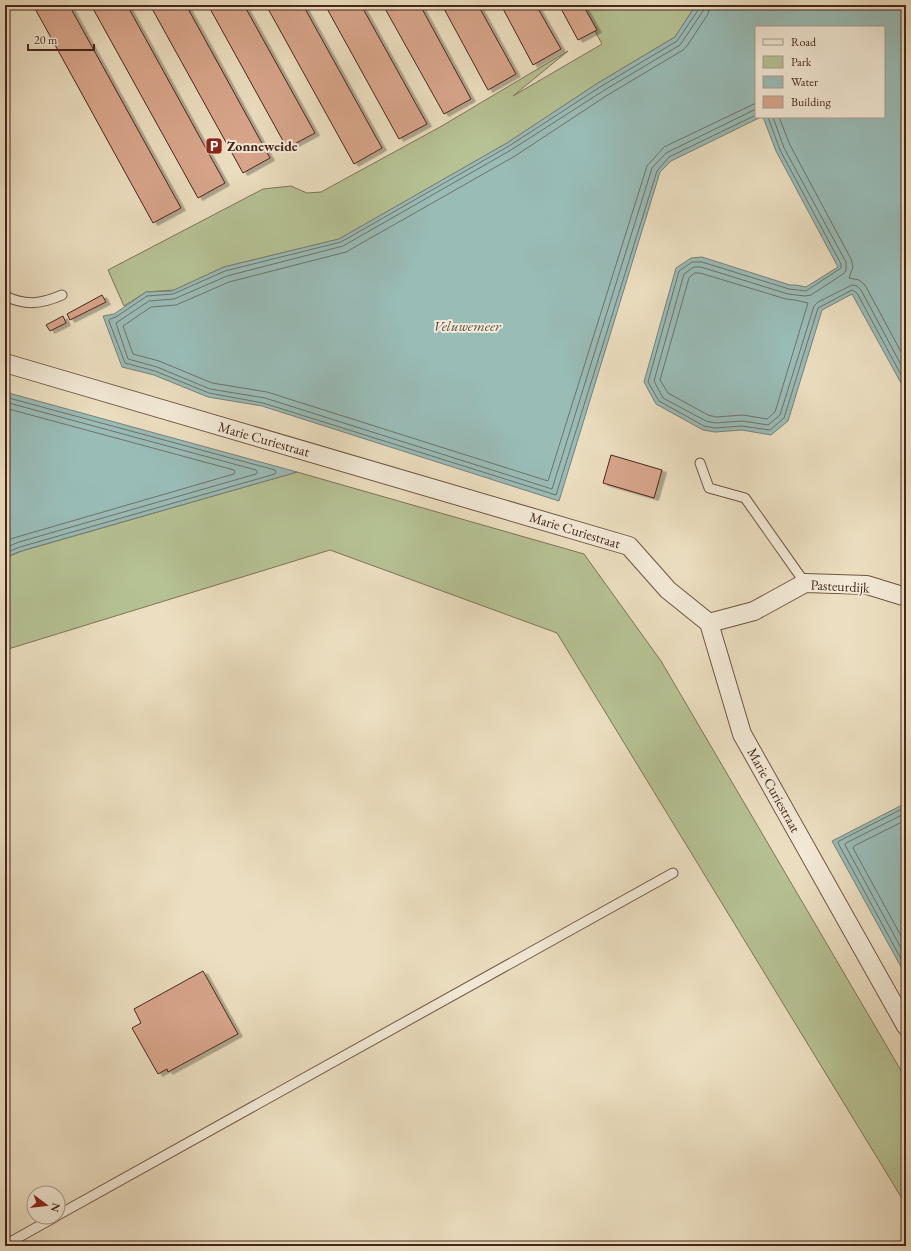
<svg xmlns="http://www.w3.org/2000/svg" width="911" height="1251" viewBox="0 0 911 1251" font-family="'EB Garamond',serif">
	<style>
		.green { fill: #b6c294; stroke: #7e7458 }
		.water { fill: #99bcb7; stroke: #788079 }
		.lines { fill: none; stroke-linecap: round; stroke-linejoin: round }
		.shore { stroke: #707169; stroke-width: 1 }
		.building { fill: #d9a68c; stroke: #47261b; filter: url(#shadow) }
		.lane-casing { stroke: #705444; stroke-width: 11 }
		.street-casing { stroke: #705444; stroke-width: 20 }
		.lane { stroke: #f3ead7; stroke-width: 9 }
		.street { stroke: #f3ead7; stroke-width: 18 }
		.labels { text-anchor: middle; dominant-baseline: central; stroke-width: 4; stroke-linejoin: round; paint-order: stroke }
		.poi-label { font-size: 14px; font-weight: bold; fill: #47261b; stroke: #f3ead7; text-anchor: start }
		.street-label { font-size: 14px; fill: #47261b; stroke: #f3ead7 }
		.water-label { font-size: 15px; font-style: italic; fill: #5c4c42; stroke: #f3ead7 }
	</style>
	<defs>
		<filter id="shadow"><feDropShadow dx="4.5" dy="2.5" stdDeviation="0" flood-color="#0004"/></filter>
	</defs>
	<rect width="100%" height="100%" fill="#ecdfc1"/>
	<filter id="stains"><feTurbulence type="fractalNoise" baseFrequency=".005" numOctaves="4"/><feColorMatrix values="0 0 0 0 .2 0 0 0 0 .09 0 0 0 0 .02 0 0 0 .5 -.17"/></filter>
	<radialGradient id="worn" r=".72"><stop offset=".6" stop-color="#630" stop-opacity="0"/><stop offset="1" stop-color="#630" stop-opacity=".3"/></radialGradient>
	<g class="green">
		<path d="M581 5H696L675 37 598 83 507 143 339 239 224 267 174 290 146 292 124 306 108 270 263 189 291 186 307 193 321 192 440 127 568 51 513 96 602 44Z"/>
		<path d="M297 472 584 554 661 661 906 1079V1205L557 633 330 550 5 650V558L22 551Z"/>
	</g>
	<g class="water">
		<path d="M696 5H906V392L852 294 822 310 788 421 771 435 742 430 715 432 703 430 656 404 644 382 676 268 691 258 702 257 790 285H796L806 287 838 267 776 151 763 117H884V27H756V117H761L671 161 660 172 559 501 262 406 208 397 154 375 122 367 103 316 114 314 146 292 172 291 224 267 339 239 507 143 598 83 675 37Z"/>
		<path d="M5 392 297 472 21 551 5 557Z"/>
		<path d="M906 803V976L832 841Z"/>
	</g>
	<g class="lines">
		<g class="shore">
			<path d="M699 5V9L677 41 600 87 509 146 341 242 225 271 173 294 147 296 116 317 110 319 109 321 125 363 155 371 209 393 263 403 556 495 657 171 669 157 756 115"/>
			<path d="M704 5 703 11 680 45 603 91 511 150 343 246 227 276 174 299 149 301 116 323 128 359 157 367 210 389 265 398 552 489 652 168 666 153 756 109"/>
			<path d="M710 5 708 14 687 46 683 50 606 96 515 156 346 252 229 282 176 305 151 307 123 326 133 354 159 361 212 383 267 392 548 481 647 166 664 147 756 103"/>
			<path d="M768 117 780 150 841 264V268L806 291 789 289 702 262H692L679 271 648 382 659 401 704 426 715 428 742 426 770 430 784 418 818 308 852 290 857 293 906 384"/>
			<path d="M773 117 784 148 846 262V271L843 274 811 295 805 296 788 294 701 267H694L684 274 654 381 663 398 706 421 715 423 743 421 768 425 780 415 814 306 818 302 852 285 857 286 861 290 906 374"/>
			<path d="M779 117 790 145 851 259 853 267 849 278 859 280 865 285 906 361"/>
			<path d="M695 273H700L786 299 795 300 808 303 775 412 767 419 743 415 716 417 708 415 668 393 660 380 689 278Z"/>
			<path d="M5 397 275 470 276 472 275 474 20 547 5 553"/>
			<path d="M5 402 256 470 257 472 256 474 19 542 5 548"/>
			<path d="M5 408 234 470 235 472 234 474 17 537 5 541"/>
			<path d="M906 807 839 841 838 843 906 968"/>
			<path d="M906 813 846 843 845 845 906 957"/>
			<path d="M906 820 854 846 853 848 906 945"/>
		</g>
	</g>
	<g class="building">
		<path d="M33 5H69L181 208 153 223Z"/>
		<path d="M91 5H127L225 183 198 198Z"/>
		<path d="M150 5H186L270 158 243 173Z"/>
		<path d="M208 5H244L315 133 287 148Z"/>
		<path d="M266 5H303L382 148 354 164Z"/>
		<path d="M325 5H361L427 124 399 139Z"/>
		<path d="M383 5H420L471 99 444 114Z"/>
		<path d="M442 5H478L516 74 488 90Z"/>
		<path d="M501 5H536L561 49 533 65Z"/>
		<path d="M559 5H583L597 30 578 40Z"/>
		<path d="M102 295 106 302 70 320 67 314Z"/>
		<path d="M63 316 66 323 50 331 46 325Z"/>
		<path d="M611 455 662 470 654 498 603 483Z"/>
		<path d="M203 971 238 1034 168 1072 167 1069 158 1074 132 1028 141 1023 134 1009Z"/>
	</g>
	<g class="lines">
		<g class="lane-casing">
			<g id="lane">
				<path d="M5 296C26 306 41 304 62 295"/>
				<path d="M700 463 709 488 745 498 805 583"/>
				<path d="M58 1215 673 873"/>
				<path d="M5 1245 55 1217"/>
			</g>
		</g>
		<g class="street-casing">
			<g id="street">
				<path d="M5 363 629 546 668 590 709 623 742 734 906 1026"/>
				<path d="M709 623 754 611 805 583 867 585 906 597"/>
			</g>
		</g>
		<use href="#lane" class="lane"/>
		<use href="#street" class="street"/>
	</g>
	<defs>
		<g id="parking-square" transform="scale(0.9)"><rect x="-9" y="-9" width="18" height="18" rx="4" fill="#8f2418" stroke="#f3ead7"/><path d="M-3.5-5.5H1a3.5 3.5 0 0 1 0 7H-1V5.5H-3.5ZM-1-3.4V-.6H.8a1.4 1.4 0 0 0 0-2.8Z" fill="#fff"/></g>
	</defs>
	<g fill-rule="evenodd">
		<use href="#parking-square" x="214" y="146"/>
	</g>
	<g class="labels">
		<g class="poi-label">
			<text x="227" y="146">Zonneweide</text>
		</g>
		<g class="street-label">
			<text transform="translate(264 439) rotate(16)">Marie Curiestraat</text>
			<text transform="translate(575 530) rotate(17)">Marie Curiestraat</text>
			<text transform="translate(840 586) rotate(3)">Pasteurdijk</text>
			<text transform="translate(774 790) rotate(61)">Marie Curiestraat</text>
		</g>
		<g class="water-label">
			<text x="467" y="325">Veluwemeer</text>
		</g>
	</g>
	<rect width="911" height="1251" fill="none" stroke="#ecdfc1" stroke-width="20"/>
	<rect x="6" y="6" width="899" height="1239" fill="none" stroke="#47261b" stroke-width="2"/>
	<rect x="10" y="10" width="891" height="1231" fill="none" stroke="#47261b"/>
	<rect x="755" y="26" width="130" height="92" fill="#f3ead7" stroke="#ae9c8c"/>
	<rect x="763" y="39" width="20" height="6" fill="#f3ead7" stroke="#ae9c8c"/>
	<text x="791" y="46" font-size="12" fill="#47261b">Road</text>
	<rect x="763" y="56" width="20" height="12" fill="#b6c294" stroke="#ae9c8c"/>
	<text x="791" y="66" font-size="12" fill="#47261b">Park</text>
	<rect x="763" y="76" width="20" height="12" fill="#99bcb7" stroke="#ae9c8c"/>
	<text x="791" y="86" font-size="12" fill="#47261b">Water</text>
	<rect x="763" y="96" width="20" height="12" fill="#d9a68c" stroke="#ae9c8c"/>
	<text x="791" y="106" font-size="12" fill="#47261b">Building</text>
	<g transform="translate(46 1205) rotate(105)"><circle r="19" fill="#f3ead7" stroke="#ae9c8c"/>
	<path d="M0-3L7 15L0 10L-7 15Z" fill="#8f2418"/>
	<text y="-6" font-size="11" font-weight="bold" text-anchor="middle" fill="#47261b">N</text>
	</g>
	<path d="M28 44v6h66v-6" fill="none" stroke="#47261b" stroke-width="2"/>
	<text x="34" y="44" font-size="12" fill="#47261b" stroke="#f3ead7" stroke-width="3" paint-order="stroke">20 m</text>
	<rect width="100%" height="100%" filter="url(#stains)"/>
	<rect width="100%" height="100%" fill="url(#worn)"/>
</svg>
